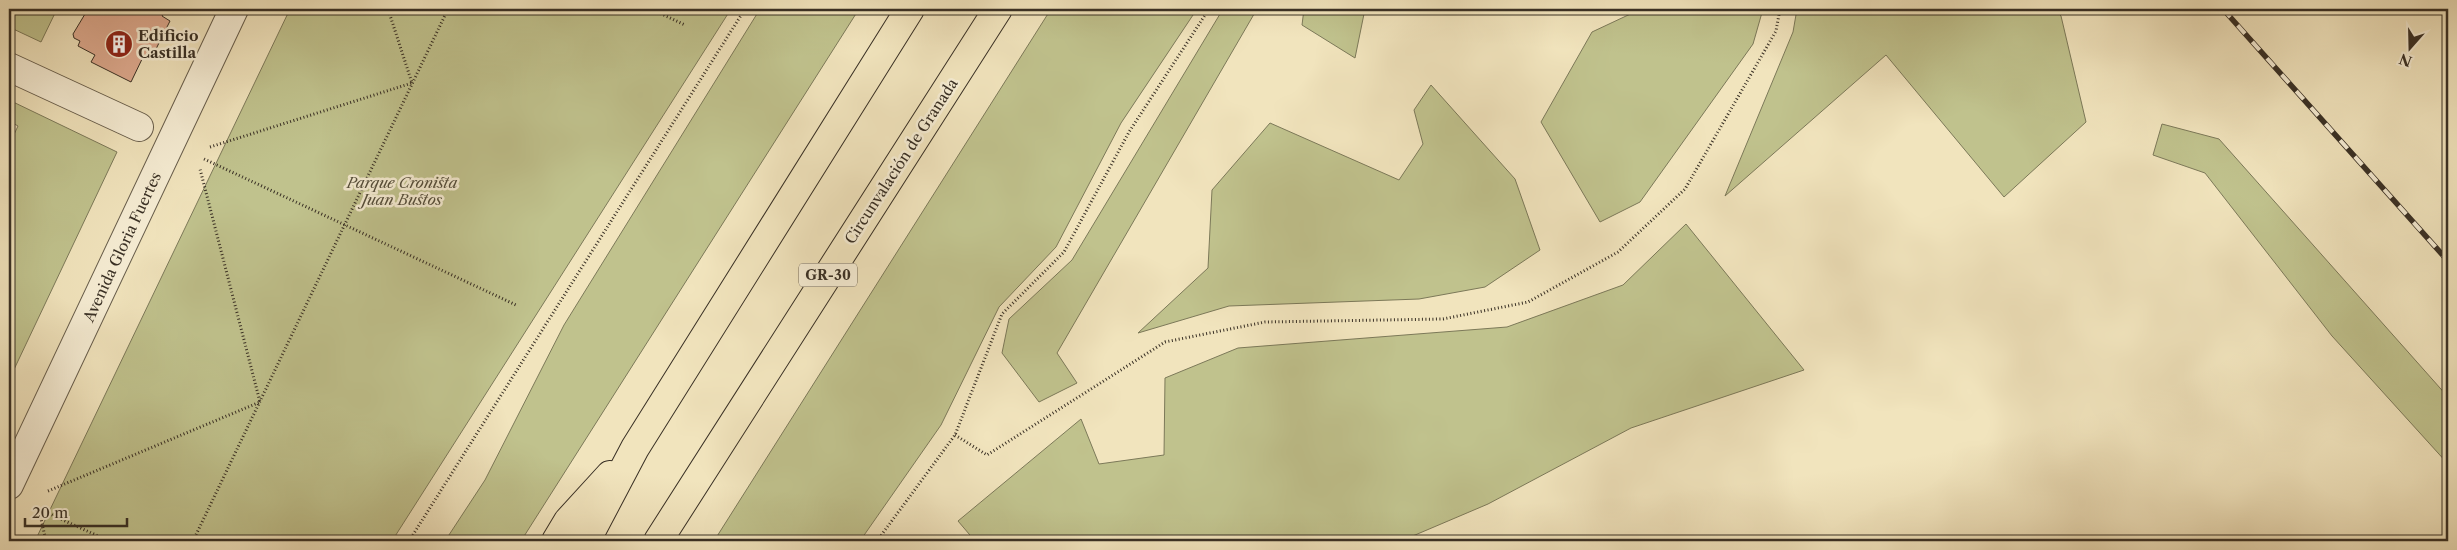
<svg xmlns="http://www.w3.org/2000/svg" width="2457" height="550" viewBox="0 0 2457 550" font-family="'Libre Caslon Text',serif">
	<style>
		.green { fill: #c0c28d; stroke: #7c7959 }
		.building { fill: #dfab90; stroke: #393025 }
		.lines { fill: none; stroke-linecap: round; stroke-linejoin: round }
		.street-casing { stroke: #675d4b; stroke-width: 30 }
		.highway-casing { stroke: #393025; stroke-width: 30 }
		.path { stroke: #393025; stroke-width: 3; stroke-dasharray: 1 2.5; stroke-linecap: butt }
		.street { stroke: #f6edd4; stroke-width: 28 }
		.highway { stroke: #f1e4bd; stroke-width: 28 }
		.rail-casing { stroke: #393025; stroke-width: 5.5 }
		.rail { stroke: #f6edd4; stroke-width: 4; stroke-dasharray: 11; stroke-linecap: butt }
		.labels { text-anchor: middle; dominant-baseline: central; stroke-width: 5; stroke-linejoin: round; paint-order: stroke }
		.shield { fill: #f6edd4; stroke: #72695a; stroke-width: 1 }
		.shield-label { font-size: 14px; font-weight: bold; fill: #393025 }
		.poi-label { font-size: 15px; font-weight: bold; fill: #393025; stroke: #f6edd4; text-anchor: start }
		.street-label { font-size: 15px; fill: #393025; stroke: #f6edd4 }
		.park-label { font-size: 15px; font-style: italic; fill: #544d3a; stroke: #f6edd4 }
	</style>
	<rect width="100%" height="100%" fill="#f1e4bd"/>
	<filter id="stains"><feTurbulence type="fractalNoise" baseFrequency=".004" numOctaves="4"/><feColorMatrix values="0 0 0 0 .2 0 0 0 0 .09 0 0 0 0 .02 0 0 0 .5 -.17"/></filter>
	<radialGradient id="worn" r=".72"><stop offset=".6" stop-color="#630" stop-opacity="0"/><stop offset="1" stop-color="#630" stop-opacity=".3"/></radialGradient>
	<g class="green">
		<path d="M9 9H57L41 42 9 27Z"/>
		<path d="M290 9H731L392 541H35Z"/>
		<path d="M760 9H859L521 541H445L485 480 564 325Z"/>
		<path d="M1051 9H1197L1121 123 1056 247 999 307 941 425 860 541H714Z"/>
		<path d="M1223 9H1257L1057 353 1077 383 1039 402 1002 353 1009 319 1072 260Z"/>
		<path d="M1304 9H1365L1355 58 1302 25Z"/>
		<path d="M1641 9H1763L1753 44 1640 202 1600 222 1541 122 1592 32Z"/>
		<path d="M1797 9H2055L2061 16 2086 122 2004 197 1886 55 1725 196 1793 32Z"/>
		<path d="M1431 85 1515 179 1540 250 1485 287 1419 299 1229 306 1138 333 1208 268 1212 190 1270 123 1399 180 1423 144 1414 110Z"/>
		<path d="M9 100 117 152 9 380V145L18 126 9 121Z"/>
		<path d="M2162 124 2219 139 2448 397V464L2332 336 2205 173 2153 155Z"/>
		<path d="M1686 224 1804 370 1631 428 1488 504 1401 541H975L958 521 1081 419 1099 464 1164 455 1165 378 1238 348 1507 327 1623 285Z"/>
	</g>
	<path class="building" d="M88 9H166L162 16 170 21 151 59 144 55 131 82 91 62 95 55 78 46 80 41 74 38 73 34Z"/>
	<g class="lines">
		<g class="street-casing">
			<g id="street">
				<path d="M9 67 139 127"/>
				<path d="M9 485 234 9"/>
			</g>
		</g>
		<g class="highway-casing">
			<g id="highway">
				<path d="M556 541 568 521 610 475"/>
				<path d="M586 541 635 448 910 9"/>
				<path d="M658 541 998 9"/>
			</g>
		</g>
		<g class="path">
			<path d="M651 9 685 25"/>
			<path d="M210 147 412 83 388 9"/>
			<path d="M204 159 516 305"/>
			<path d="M955 435 987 455 1165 342 1265 322 1443 319 1528 302 1618 252 1685 189 1776 31 1780 9"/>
			<path d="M48 491 260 402 200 169"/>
			<path d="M39 509 109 541"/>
			<path d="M39 510 46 541"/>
			<path d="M193 541 448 9"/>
			<path d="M409 541 745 9"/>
			<path d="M877 541 955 435 1002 314 1064 252 1129 132 1209 9"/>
		</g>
		<use href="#street" class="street"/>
		<use href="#highway" class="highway"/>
		<g class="rail-casing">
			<path id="rail" d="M2223 9 2448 261"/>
		</g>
		<use href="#rail" class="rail"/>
	</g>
	<defs>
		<g id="building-disc" transform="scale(1.4375)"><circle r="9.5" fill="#8f2418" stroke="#f6edd4"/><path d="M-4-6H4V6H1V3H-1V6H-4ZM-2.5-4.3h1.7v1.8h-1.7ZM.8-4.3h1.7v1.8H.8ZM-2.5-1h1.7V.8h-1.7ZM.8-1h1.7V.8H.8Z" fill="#fff"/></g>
	</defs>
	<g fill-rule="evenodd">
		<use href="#building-disc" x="119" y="44"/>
	</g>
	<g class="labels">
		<rect class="shield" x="799" y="263.5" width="58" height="23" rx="4"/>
		<g class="shield-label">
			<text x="828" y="275">GR-30</text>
		</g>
		<g class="poi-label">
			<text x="138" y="35">Edificio<tspan x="138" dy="17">Castilla</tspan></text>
		</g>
		<g class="street-label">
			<text transform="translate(901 161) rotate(-57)">Circunvalación de Granada</text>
			<text transform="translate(122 247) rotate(-65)">Avenida Gloria Fuertes</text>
		</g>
		<g class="park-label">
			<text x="402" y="182">Parque Cronista<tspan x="402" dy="17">Juan Bustos</tspan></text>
		</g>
	</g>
	<rect width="2457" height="550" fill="none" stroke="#f1e4bd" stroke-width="30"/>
	<rect x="10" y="10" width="2437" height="530" fill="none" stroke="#393025" stroke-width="2.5"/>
	<rect x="15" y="15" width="2427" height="520" fill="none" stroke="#393025"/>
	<g transform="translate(2410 48) rotate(200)" stroke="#f6edd4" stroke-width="4" paint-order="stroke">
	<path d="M0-4L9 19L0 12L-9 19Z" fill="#393025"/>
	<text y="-8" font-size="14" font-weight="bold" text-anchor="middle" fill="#393025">N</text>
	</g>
	<path d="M25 518v8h102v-8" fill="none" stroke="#393025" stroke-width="2.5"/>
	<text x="32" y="518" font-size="15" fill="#393025" stroke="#f6edd4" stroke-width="4" paint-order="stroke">20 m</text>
	<rect width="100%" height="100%" filter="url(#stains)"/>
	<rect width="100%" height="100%" fill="url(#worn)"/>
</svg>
